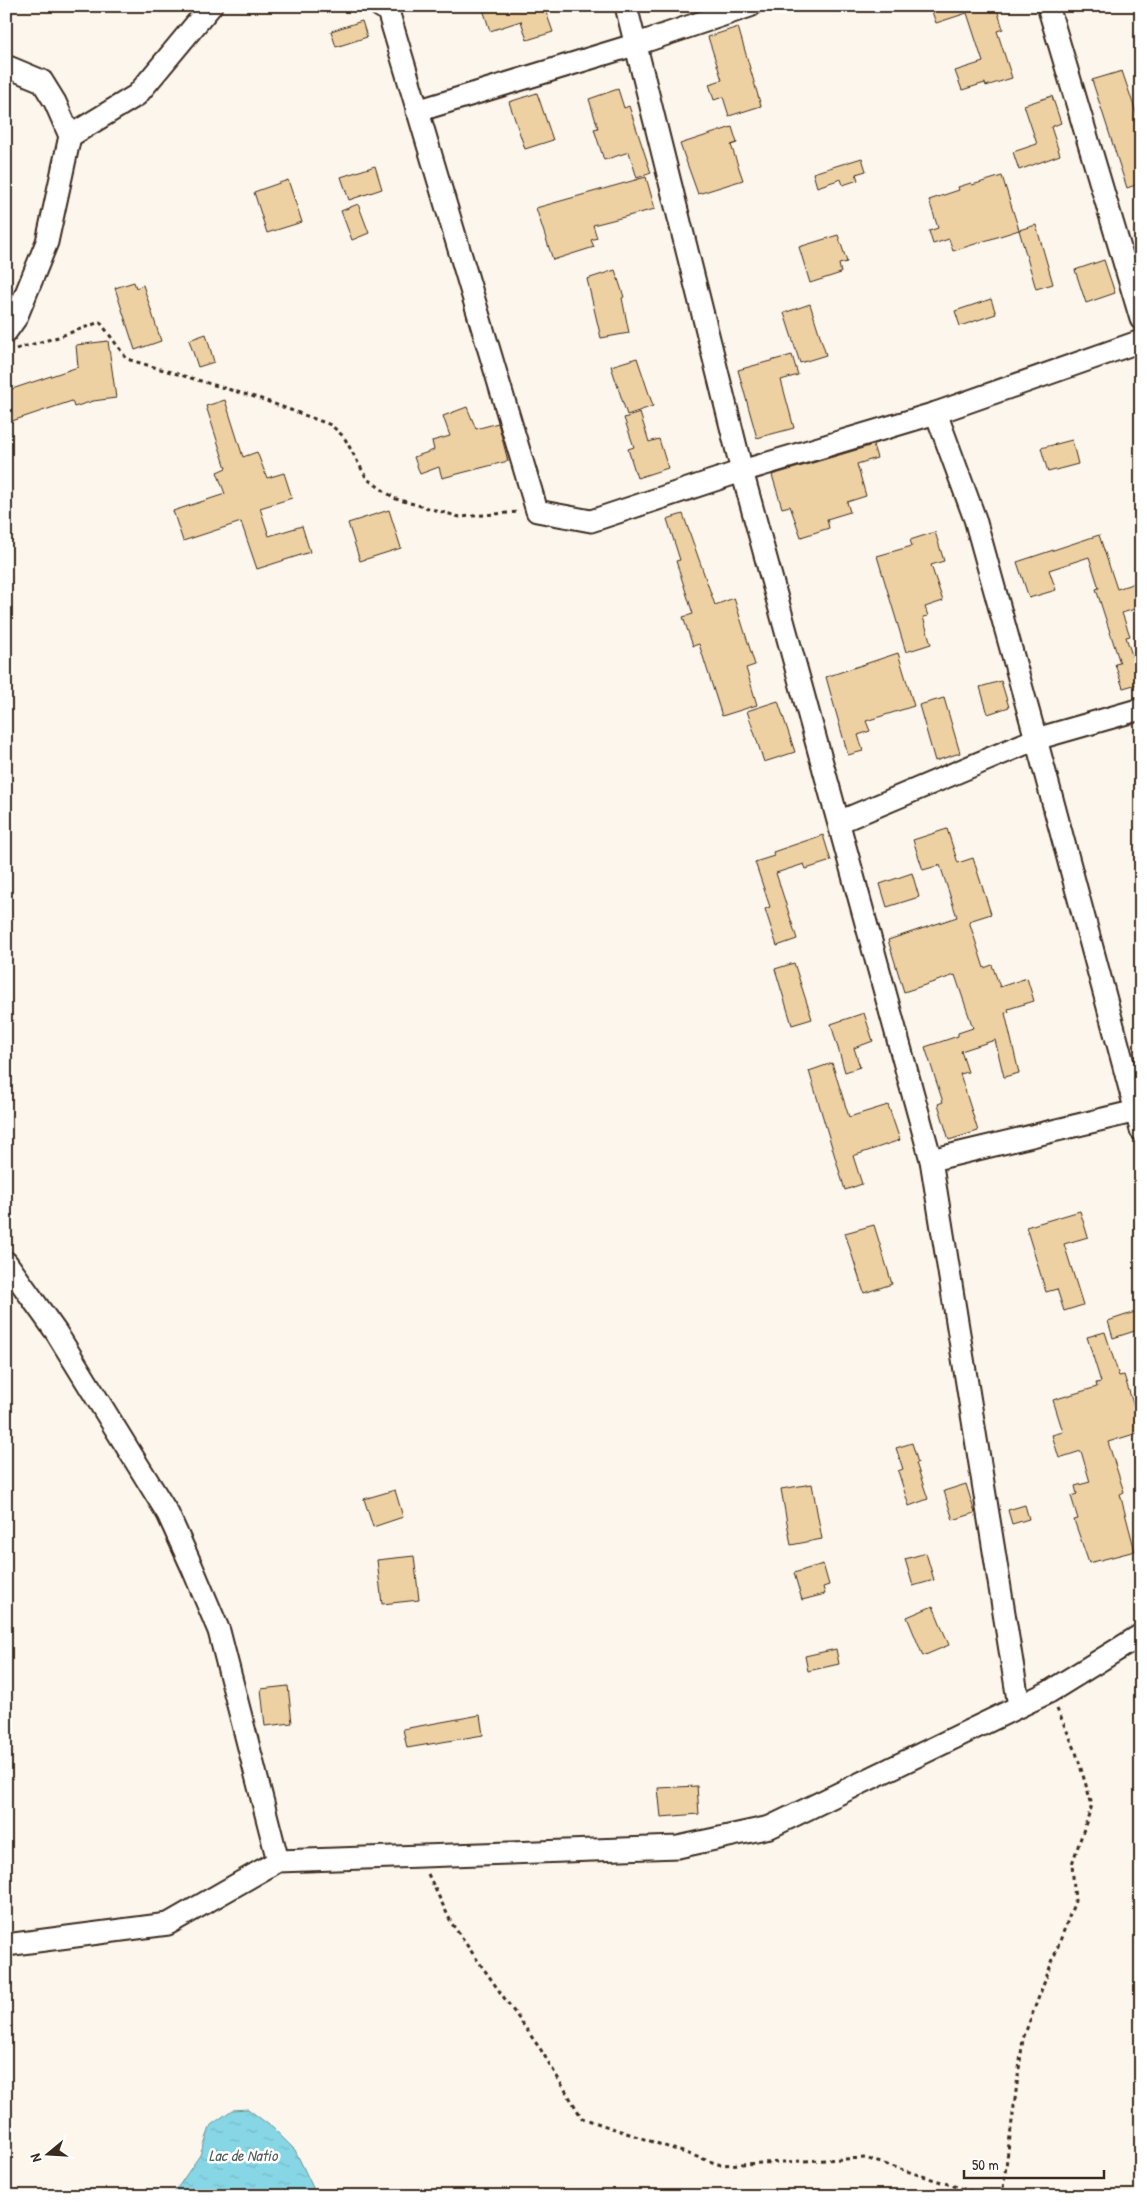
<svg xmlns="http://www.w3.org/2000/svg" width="1147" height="2202" viewBox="0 0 1147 2202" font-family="'Patrick Hand',sans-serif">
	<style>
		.water { fill: url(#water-ripples); stroke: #699195 }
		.building { fill: #eed1a2; stroke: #3b2a1e }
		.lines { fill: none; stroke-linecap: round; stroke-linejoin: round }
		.street-casing { stroke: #3b2a1e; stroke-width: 25 }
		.path { stroke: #3b2a1e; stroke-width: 3; stroke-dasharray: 4 4; stroke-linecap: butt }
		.street { stroke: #fff; stroke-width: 21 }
		.labels { text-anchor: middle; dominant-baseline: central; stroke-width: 5; stroke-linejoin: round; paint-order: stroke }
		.water-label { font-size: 16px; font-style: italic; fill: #525e5a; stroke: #fff }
	</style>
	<defs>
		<pattern id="water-ripples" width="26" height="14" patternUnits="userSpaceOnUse" patternTransform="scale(1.25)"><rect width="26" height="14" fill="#87d6e5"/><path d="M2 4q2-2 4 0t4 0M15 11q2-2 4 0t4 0" fill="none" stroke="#75b8c4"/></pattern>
	</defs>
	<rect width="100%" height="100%" fill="#fcf6ec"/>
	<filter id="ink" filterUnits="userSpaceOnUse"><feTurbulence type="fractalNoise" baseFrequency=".02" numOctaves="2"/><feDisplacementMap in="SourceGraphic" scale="10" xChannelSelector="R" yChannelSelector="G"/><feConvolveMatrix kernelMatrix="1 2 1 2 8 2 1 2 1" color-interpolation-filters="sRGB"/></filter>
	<g filter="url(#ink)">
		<path class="water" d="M248 2109 273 2128 295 2150 317 2196H172L200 2155 211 2125 232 2110Z"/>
		<g class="building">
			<path d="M482 6H556V9L546 12 553 32 527 40 521 21 490 31Z"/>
			<path d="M930 6H977L978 8 996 6 1003 29 997 31 1012 78 986 86 985 83 962 90 955 71 983 62 967 13 936 23Z"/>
			<path d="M362 21 367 37 336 47 331 31Z"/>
			<path d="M738 27 761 106 729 116 723 97 714 100 709 84 722 80 708 37Z"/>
			<path d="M1122 71 1141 127V183L1127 188 1092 80Z"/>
			<path d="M618 89 624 108 629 106 651 173 637 178 629 152 604 160 594 129 598 128 589 99Z"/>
			<path d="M537 93 553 140 525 149 509 102Z"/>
			<path d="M1052 96 1061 123 1051 127 1060 155 1019 170 1013 152 1037 144 1024 105Z"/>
			<path d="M732 127 737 143 731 145 743 180 698 194 680 144Z"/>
			<path d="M862 158 866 171 856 174 858 180 843 185 841 179 817 187 813 173Z"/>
			<path d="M375 166 382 189 349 200 341 177Z"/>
			<path d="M1002 176 1019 230 953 251 949 239 933 244 929 231 938 228 929 200 959 190 958 187 971 183 972 185Z"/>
			<path d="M646 177 655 209 593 225 597 238 591 240 594 247 553 260 536 208Z"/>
			<path d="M288 180 302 222 267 233 254 192Z"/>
			<path d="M358 204 369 233 352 240 341 211Z"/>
			<path d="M1036 225 1053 284 1036 289 1019 230Z"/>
			<path d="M838 235 847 262 839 264 841 273 810 283 799 247Z"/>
			<path d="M1104 260 1115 293 1086 303 1075 270Z"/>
			<path d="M615 270 624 297 622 298 629 333 601 338 587 279Z"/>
			<path d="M134 282 136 288 143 285 161 341 135 350 115 288Z"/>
			<path d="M991 299 996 314 960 326 955 311Z"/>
			<path d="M810 304 826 355 800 363 784 313Z"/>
			<path d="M206 334 214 362 198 367 189 340Z"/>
			<path d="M108 341 116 398 93 401 74 407 72 401 6 423V391L78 367 76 345Z"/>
			<path d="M792 355 798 375 781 380 794 428 757 438 738 370Z"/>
			<path d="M637 358 653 406 627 415 611 366Z"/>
			<path d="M225 400 243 457 257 452 267 478 284 473 292 498 260 508 269 536 302 526 310 552 257 569 241 522 183 541 173 511 225 494 217 472 226 468 206 406Z"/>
			<path d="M467 407 476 429 498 423 508 461 442 478 439 467 420 474 414 457 434 450 432 441 450 436 443 416Z"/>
			<path d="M640 413 649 442 659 439 668 468 637 478 628 449 634 447 624 418Z"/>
			<path d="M1072 440 1078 464 1048 472 1041 448Z"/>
			<path d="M873 445 877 458 857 464 866 496 847 502 850 512 827 519 829 528 801 537 790 506 782 508 772 475Z"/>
			<path d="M389 510 401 548 360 561 348 523Z"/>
			<path d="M683 514 715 605 734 598 755 665 746 668 757 705 722 716 699 644 693 646 683 617 693 614 676 561 680 560 667 519Z"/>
			<path d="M935 532 944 561 931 565 943 601 925 607 928 616 923 617 931 644 906 652 877 556 912 546 910 540Z"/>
			<path d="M1099 535 1117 589 1141 581V607L1122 613 1130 636 1126 637 1141 683 1123 688 1115 664 1120 663 1096 589 1099 588 1089 557 1049 570 1056 590 1029 598 1017 562Z"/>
			<path d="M898 653 914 706 866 721 870 731 858 735 863 751 848 755 826 677Z"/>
			<path d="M1001 681 1009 707 988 714 980 687Z"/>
			<path d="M944 698 960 753 935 761 919 705Z"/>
			<path d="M778 701 795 752 764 762 747 711Z"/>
			<path d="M947 829 958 863 973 858 991 914 969 921 984 968 992 965 1000 987 1027 978 1034 1001 1008 1009 1009 1012 1005 1013 1019 1073 1004 1077 995 1040 961 1051 968 1072 960 1074 978 1131 949 1140 938 1104 943 1102 925 1047 958 1036V1033L973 1028 955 975 904 992 888 940 957 917 940 865 923 870 913 840Z"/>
			<path d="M823 835 831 861 806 869 804 864 776 873 797 939 777 946 765 909 770 907 755 862 774 856 773 852Z"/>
			<path d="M912 873 919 897 887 907 880 884Z"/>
			<path d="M794 963 812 1019 792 1025 775 969Z"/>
			<path d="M864 1013 873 1041 854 1048 860 1067 845 1072 831 1024Z"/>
			<path d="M832 1063 849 1117 888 1105 900 1140 853 1156 862 1184 845 1190 809 1071Z"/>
			<path d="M1080 1211 1088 1237 1064 1244 1083 1305 1064 1311 1057 1289 1046 1292 1026 1227Z"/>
			<path d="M874 1225 892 1284 864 1293 845 1233Z"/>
			<path d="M1141 1310V1329L1113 1338 1108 1321Z"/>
			<path d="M1105 1332 1119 1376 1124 1375 1136 1413 1141 1412V1432L1108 1442 1124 1492 1120 1494 1135 1551 1089 1563 1074 1520 1078 1519 1071 1496 1077 1494 1075 1486 1090 1482 1081 1451 1059 1458 1052 1435 1063 1432 1053 1400 1097 1387 1096 1383 1101 1382 1087 1337Z"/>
			<path d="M912 1443 918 1463H916L928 1499 909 1506 898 1471 903 1469 896 1448Z"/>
			<path d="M812 1484 822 1539 791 1545 781 1489Z"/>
			<path d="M966 1484 975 1513 953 1520 944 1491Z"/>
			<path d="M395 1490 403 1517 373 1527 364 1499Z"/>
			<path d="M1025 1505 1029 1519 1012 1524 1008 1510Z"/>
			<path d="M926 1553 934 1580 913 1586 905 1559Z"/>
			<path d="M414 1556 419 1600 382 1604 377 1560Z"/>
			<path d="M823 1564 829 1585 823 1587 825 1594 802 1600 794 1573Z"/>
			<path d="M933 1606 949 1645 923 1656 907 1617Z"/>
			<path d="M836 1649 839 1664 808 1671 805 1656Z"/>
			<path d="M288 1686 292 1723 265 1726 261 1689Z"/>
			<path d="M480 1715 483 1735 407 1748 403 1729Z"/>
			<path d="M697 1786 699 1814 661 1817 658 1788Z"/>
		</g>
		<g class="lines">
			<g class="street-casing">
				<g id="street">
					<path d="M380 6 388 11 537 511 591 521 742 471 936 413 1141 341"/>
					<path d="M626 6 742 471 931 1160 1019 1706"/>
					<path d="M1048 6 1141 319"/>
					<path d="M6 66 42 81 55 102 70 136 47 242 16 318 6 332"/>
					<path d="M417 111 634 45 750 6"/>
					<path d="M70 136 137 95 211 6"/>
					<path d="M936 413 975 519 1036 739 1141 1130"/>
					<path d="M839 822 1036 739 1141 709"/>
					<path d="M931 1160 1141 1110"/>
					<path d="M6 1262 56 1332 168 1514 192 1567 219 1631 278 1861"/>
					<path d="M6 1945 168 1924 278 1861 678 1847 770 1827 1049 1692 1141 1635"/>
				</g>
			</g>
			<g class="path">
				<path d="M16 349 58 337 100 322 127 359 261 399 331 425 344 437 367 479 396 499 460 517 519 512"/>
				<path d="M428 1874 452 1924 541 2050 582 2118 721 2165 865 2158 986 2196"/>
				<path d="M1002 2196 1023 2039 1075 1901 1072 1864 1092 1805 1075 1749 1057 1709"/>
			</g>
			<use href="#street" class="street"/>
		</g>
	</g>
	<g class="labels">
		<g class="water-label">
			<text x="243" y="2155">Lac de Natio</text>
		</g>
	</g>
	<rect width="1147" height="2202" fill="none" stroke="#fff" stroke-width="25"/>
	<rect x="12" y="12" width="1122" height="2177" fill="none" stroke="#3b2a1e" stroke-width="2" filter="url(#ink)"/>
	<g transform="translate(48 2154) rotate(252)" stroke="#ffffff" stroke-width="4" paint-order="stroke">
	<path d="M0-4L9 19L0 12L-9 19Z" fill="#3b2a1e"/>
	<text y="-8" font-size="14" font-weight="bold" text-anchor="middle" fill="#3b2a1e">N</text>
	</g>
	<path d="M964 2170v8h140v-8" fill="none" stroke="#3b2a1e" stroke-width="2.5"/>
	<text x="972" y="2170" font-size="15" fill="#3b2a1e" stroke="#ffffff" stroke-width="4" paint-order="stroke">50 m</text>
</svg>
